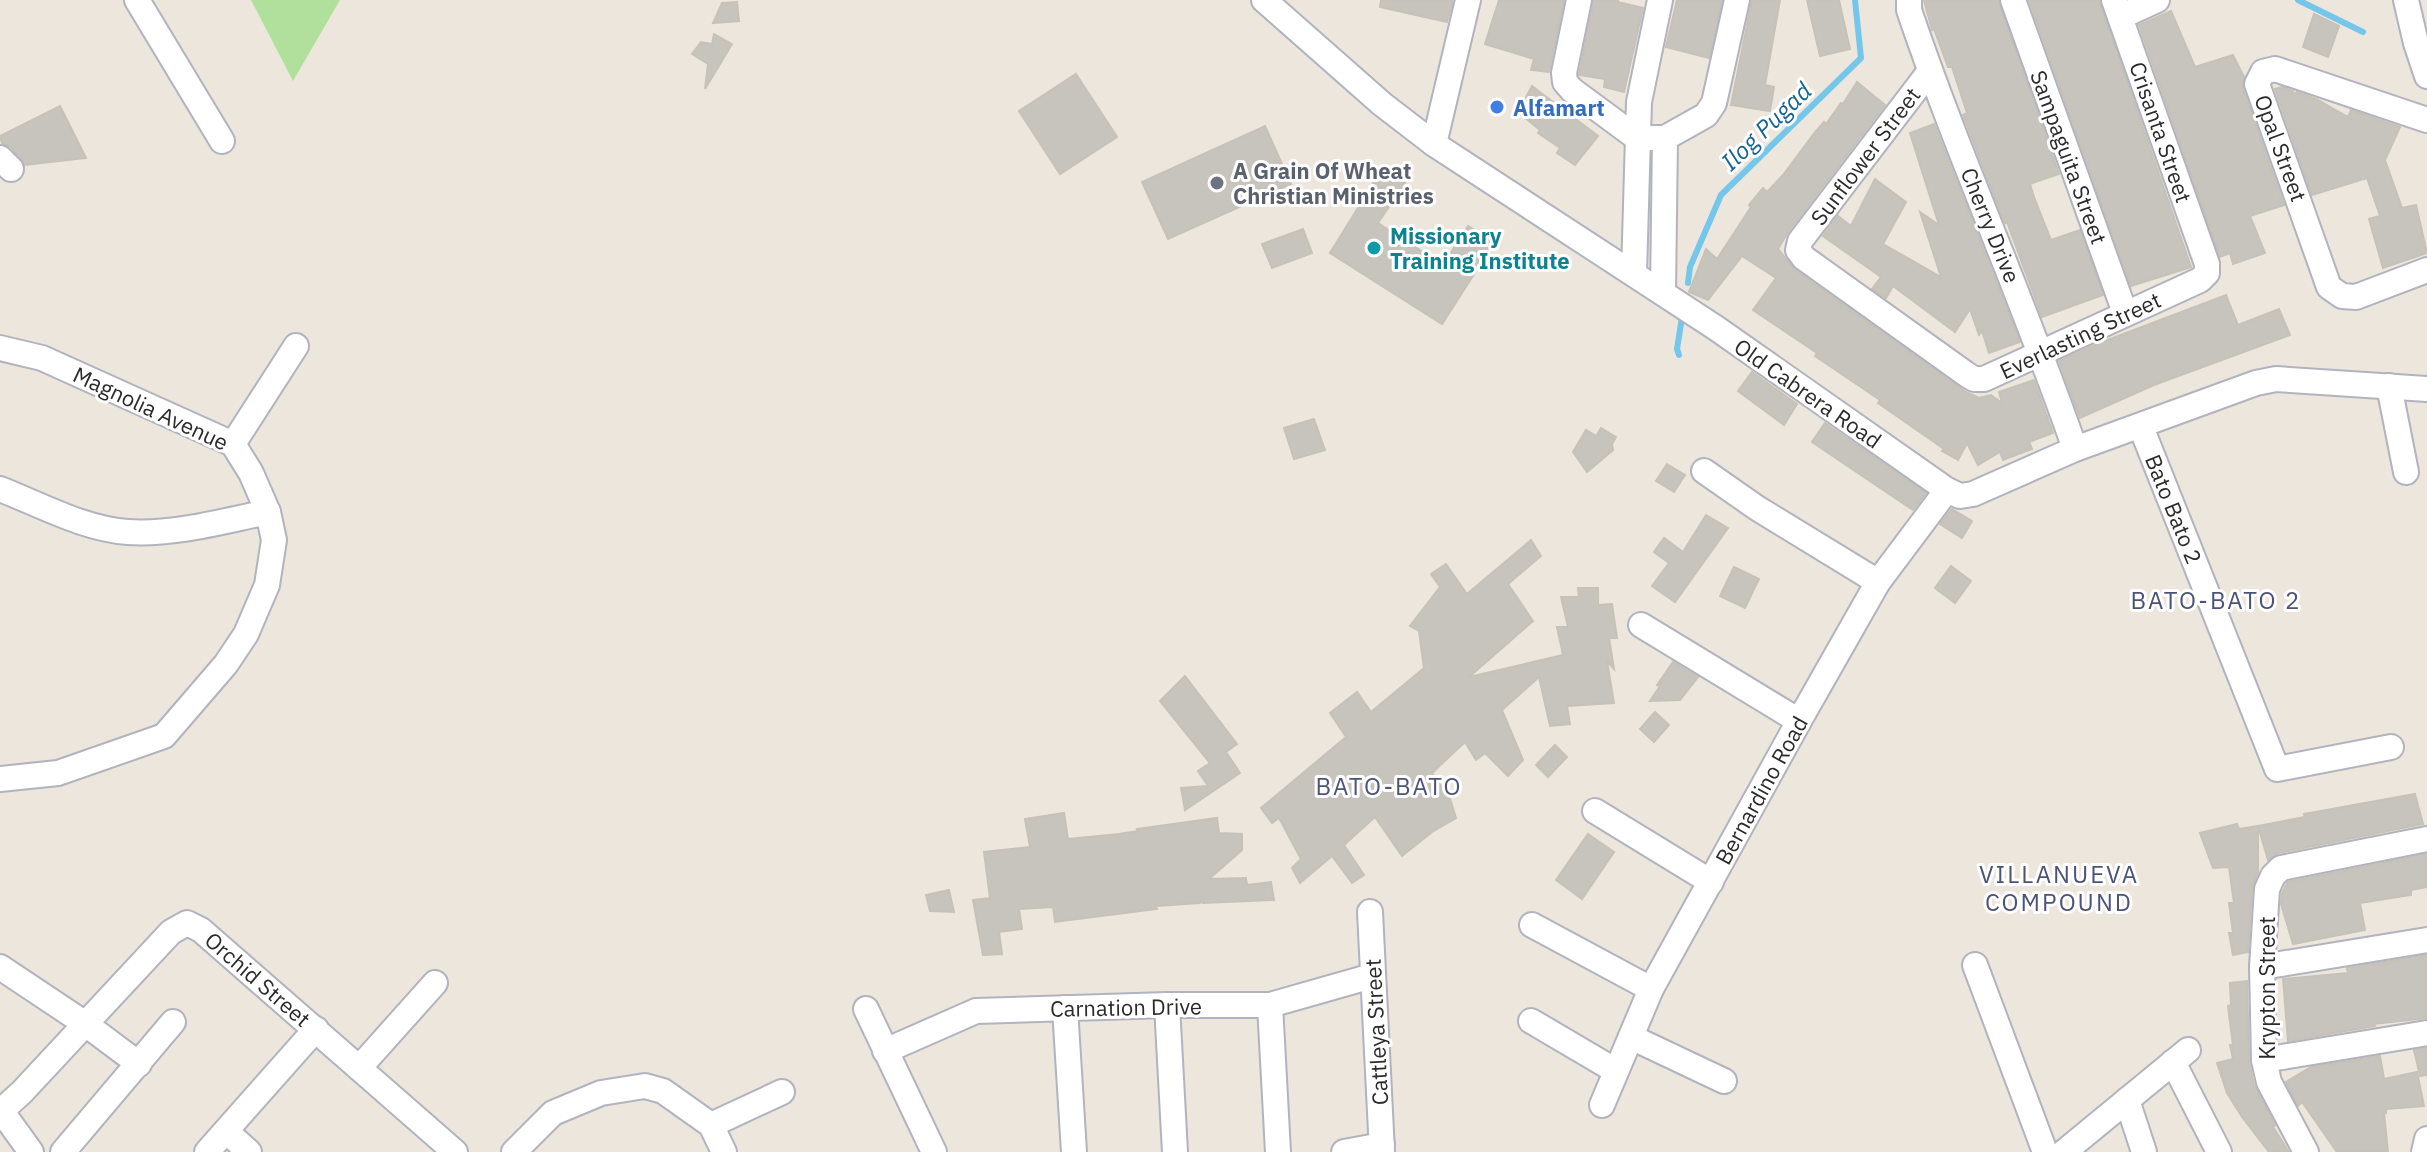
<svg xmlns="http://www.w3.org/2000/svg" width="2427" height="1152" viewBox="0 0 2427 1152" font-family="'IBM Plex Sans',sans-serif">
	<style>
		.green { fill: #b0e09c }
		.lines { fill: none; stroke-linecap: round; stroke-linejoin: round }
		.stream { stroke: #74c6ea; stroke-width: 6 }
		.building { fill: #c7c3bd; stroke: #c7c2b7; stroke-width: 2 }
		.minor-casing { stroke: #b1b3be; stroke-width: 28 }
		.minor { stroke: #fff; stroke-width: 24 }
		.shop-dot { fill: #3f7fe0; stroke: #fff; stroke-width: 3 }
		.worship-dot { fill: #6b7280; stroke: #fff; stroke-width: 3 }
		.culture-dot { fill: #0f9aa8; stroke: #fff; stroke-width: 3 }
		.labels { text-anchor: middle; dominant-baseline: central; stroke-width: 6; stroke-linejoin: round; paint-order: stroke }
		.shop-label { font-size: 22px; font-weight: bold; fill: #366cbe; stroke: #fff; text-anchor: start }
		.street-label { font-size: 22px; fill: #2b2b2b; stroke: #fff }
		.worship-label { font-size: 22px; font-weight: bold; fill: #5b616d; stroke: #fff; text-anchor: start }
		.culture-label { font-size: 22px; font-weight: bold; fill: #0d838f; stroke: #fff; text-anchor: start }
		.water-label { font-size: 24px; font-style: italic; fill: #136396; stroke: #fff }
		.neighbourhood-label { font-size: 24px; letter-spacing: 2px; fill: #4c537a; stroke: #fff }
	</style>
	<rect width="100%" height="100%" fill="#ece6dd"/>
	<path class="green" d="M251 0H340L293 81Z"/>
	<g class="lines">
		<g class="stream">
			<path d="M2298 0 2363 32"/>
			<path d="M1688 283 1690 267 1721 195 1861 58 1855 0"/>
			<path d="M1679 355 1677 349 1682 317"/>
		</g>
	</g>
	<g class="building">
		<path d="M1381 0H1453L1447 22 1380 7Z"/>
		<path d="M1499 0H1564L1549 72 1531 70 1534 59 1485 44Z"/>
		<path d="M1594 0H1618V2L1643 8 1624 92 1604 87 1605 79 1579 75Z"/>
		<path d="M1677 0H1722L1709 58 1666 47Z"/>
		<path d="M1752 0H1780L1765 85 1774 87 1770 111 1731 105Z"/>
		<path d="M1807 0H1839L1850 49 1820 56Z"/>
		<path d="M1924 0H1998L2059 174 2030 184 2034 197 2051 240 2080 230 2103 295 2042 317 2007 222 2005 223 1963 115 1967 113 1952 67H1948L1934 29 1932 30Z"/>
		<path d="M2029 0H2099L2191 267 2131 286Z"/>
		<path d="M737 2 739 21 713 23 722 3Z"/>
		<path d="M2171 11 2195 67 2233 55 2244 77 2243 89 2284 205 2250 216 2265 253 2233 264 2230 253 2220 257 2139 25Z"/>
		<path d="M2314 14 2339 26 2328 57 2303 47Z"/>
		<path d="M714 34 732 44 705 89 708 64 692 54 701 42 712 44Z"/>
		<path d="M1076 74 1117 137 1060 174 1019 111Z"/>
		<path d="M1857 82 1885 105 1788 232 1778 249 1795 270 1966 392 1979 398 1991 395 2002 403 1999 392 2034 380 2053 433 2029 442 2032 449 2003 460 2000 452 1978 465 1967 443 1958 460 1942 451 1944 449 1878 403 1880 400 1815 356 1817 353 1753 310 1776 278 1742 256 1708 300 1689 292 1706 249 1717 259 1751 207 1749 205 1763 188 1767 192 1783 175 1816 131 1824 122 1826 124 1841 103 1843 104Z"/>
		<path d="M1532 86 1598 136 1575 165 1557 153 1560 148 1538 133 1540 130 1518 112Z"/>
		<path d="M2282 87 2293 91 2294 94 2297 92 2316 99 2348 117 2351 110 2400 127 2385 160 2402 208 2416 205 2427 253 2383 268 2369 219 2380 216 2367 178 2312 195 2275 89Z"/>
		<path d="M60 106 86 158 25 165 11 147 2 143 0 136Z"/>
		<path d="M1934 124 2020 342 1989 353 1982 331 1979 335 1970 309 1955 332 1893 286 1886 298 1872 289 1881 277 1823 236 1838 216 1851 226 1875 179 1906 202 1883 244 1941 277 1920 212 1939 225 1910 133Z"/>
		<path d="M1265 126 1291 184 1168 239 1142 182Z"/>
		<path d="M1382 169 1405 183 1378 223 1443 265 1468 226 1494 243 1442 324 1330 253Z"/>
		<path d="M1303 229 1312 253 1272 268 1262 244Z"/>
		<path d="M2226 295 2238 325 2279 309 2290 335 2154 385 2080 418 2059 361 2097 344Z"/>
		<path d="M1752 372 1797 404 1784 425 1738 391Z"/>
		<path d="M1314 419 1325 450 1294 459 1284 428Z"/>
		<path d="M1825 423 1926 493 1913 510 1812 442Z"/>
		<path d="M1601 428 1616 437 1612 444 1613 450 1587 472 1573 452 1586 430 1596 436Z"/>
		<path d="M1667 464 1685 475 1674 492 1656 481Z"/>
		<path d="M1952 509 1972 521 1962 538 1940 524Z"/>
		<path d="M1706 515 1728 528 1675 602 1652 586 1669 563 1654 552 1664 538 1683 552Z"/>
		<path d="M1531 540 1541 556 1508 584 1533 621 1469 677 1563 655 1557 627H1568L1561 597H1579L1578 588H1598V605L1612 604 1617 638H1609L1614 669 1607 661 1614 703 1567 706 1570 724 1550 726 1539 677 1502 710 1523 760 1508 776 1485 753 1476 760 1465 742 1432 773 1450 799 1456 818 1432 832 1402 856 1375 817 1344 845 1364 875 1352 883 1332 856 1300 883 1292 868 1301 859 1279 818 1272 823 1261 808 1346 737 1330 713 1357 692 1371 712 1424 668 1419 631 1410 626 1440 587 1431 574 1446 564 1467 594Z"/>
		<path d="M1951 566 1971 581 1955 603 1935 588Z"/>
		<path d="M1734 567 1759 579 1745 608 1720 596Z"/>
		<path d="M1673 662 1698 677 1680 700 1650 701 1660 686 1657 685Z"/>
		<path d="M1185 676 1237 744 1226 752 1240 773 1185 810 1181 788 1208 786 1198 771 1210 763 1160 701Z"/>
		<path d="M1655 712 1669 725 1654 742 1640 729Z"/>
		<path d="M1555 745 1567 757 1548 777 1536 765Z"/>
		<path d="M2415 794 2423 824 2278 853 2268 860 2258 826 2305 817 2304 814Z"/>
		<path d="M1064 813 1068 839 1119 834 1138 831 1137 829 1217 818 1219 833 1242 834V850L1209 879 1246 878 1247 885 1271 882 1274 900 1203 903 1200 901V903L1156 906 1157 909 1055 922 1053 907 1019 909 1022 929 999 932 1002 954 983 955 973 900 990 898 984 852 1030 847 1025 819Z"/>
		<path d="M2237 824 2239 829 2258 826V872L2252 888 2248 952 2233 955 2229 933H2233L2229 903H2234L2229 867 2213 868 2200 833Z"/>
		<path d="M1588 834 1614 852 1582 899 1556 880Z"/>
		<path d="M2427 854V887L2411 890V895L2360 903 2365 930 2293 944 2281 904 2282 893 2288 882Z"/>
		<path d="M949 890 954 912 930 911 926 895Z"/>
		<path d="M2427 955V1018L2374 1024 2375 1026 2288 1041 2283 979 2348 973 2347 968Z"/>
		<path d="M2247 981 2249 1061 2254 1085 2275 1125 2273 1127 2289 1152H2269L2242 1117 2227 1093 2217 1063 2233 1059 2230 1045H2233L2228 1006 2231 1005 2230 983Z"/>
		<path d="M2427 1048V1075L2420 1076 2414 1050Z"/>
		<path d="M2380 1056 2384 1079 2417 1072 2424 1106 2386 1109V1113H2384L2388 1152H2337L2302 1102 2298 1106 2286 1082 2311 1067Z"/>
	</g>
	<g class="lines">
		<g class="minor-casing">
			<g id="minor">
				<path d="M137 0 222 141"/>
				<path d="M1264 0 1382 104 1434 144 1716 328 1947 490 1960 496 1973 494 2075 449 2256 383 2276 379 2427 389"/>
				<path d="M1579 0 1564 73 1565 82 1572 90 1637 138H1665L1706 115 1714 103 1737 0"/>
				<path d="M1909 0V10C1959 158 2024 301 2075 449"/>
				<path d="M2013 0 2125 313"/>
				<path d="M2406 0 2416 43 2427 76"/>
				<path d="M2120 17 2157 0"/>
				<path d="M1930 71 1800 241 1798 250 1804 258 1966 374 1974 379H1984L2200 280 2207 273V264L2114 0"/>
				<path d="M2427 120 2275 69 2263 72 2257 84 2329 287 2342 296 2356 297 2427 270"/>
				<path d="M1434 144 1468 0"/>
				<path d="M0 158 11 169"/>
				<path d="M1634 274 1639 102 1660 0"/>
				<path d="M1663 293 1665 138"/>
				<path d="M0 348 42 358 233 444 251 473 268 512 274 540 267 585 246 634 226 664 164 736 58 773 0 779"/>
				<path d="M2389 386 2406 472"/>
				<path d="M2141 427 2277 769 2391 747"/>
				<path d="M233 444 296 346"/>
				<path d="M1704 471 1757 508 1878 582"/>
				<path d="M0 489C41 505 84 529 128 532 175 535 223 521 268 512"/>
				<path d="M1641 625 1799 721"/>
				<path d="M1595 811 1711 882"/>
				<path d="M1370 912 1382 1152"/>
				<path d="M1532 925 1651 989"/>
				<path d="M1975 965 2045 1152"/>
				<path d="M0 967 84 1023 139 1064"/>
				<path d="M2262 967 2427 940"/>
				<path d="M1167 1005 1175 1152"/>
				<path d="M1270 1005 1278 1152"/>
				<path d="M1065 1008 1074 1152"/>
				<path d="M866 1009 934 1152"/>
				<path d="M1531 1021 1616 1071"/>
				<path d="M1631 1037 1724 1081"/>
				<path d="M885 1051 976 1011 1167 1005H1270L1372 976"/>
				<path d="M2264 1060 2427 1033"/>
				<path d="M2173 1062 2219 1152"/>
				<path d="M359 1068 435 983"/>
				<path d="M2127 1100 2144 1152"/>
				<path d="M1602 1105 1651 989 1799 721 1878 582 1947 490"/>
				<path d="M0 1109 31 1152"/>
				<path d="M0 1112 22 1092 171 932 187 923 201 930 455 1152"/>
				<path d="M711 1125 782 1092"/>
				<path d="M226 1131 249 1152"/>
				<path d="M63 1152 173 1022"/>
				<path d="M207 1152 316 1029"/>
				<path d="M514 1152 553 1113 601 1093 645 1086 663 1091 711 1125 724 1152"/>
				<path d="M1344 1152 1382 1145"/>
				<path d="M2064 1152 2188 1050"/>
				<path d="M2306 1152 2269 1082 2264 1060 2262 967 2267 889 2273 876 2281 868 2427 839"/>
				<path d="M2424 1152 2427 1139"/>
			</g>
		</g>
		<use href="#minor" class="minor"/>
	</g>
	<circle class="shop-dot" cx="1497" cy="107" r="8"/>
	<circle class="worship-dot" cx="1217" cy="183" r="8"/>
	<circle class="culture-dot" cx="1374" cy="248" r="8"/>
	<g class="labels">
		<g class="shop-label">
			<text x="1513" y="107">Alfamart</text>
		</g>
		<g class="street-label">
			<text transform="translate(2161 132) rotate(71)">Crisanta Street</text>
			<text transform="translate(2281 148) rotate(70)">Opal Street</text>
			<text transform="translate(1865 156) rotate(-53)">Sunflower Street</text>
			<text transform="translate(2069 157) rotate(70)">Sampaguita Street</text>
			<text transform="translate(1991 225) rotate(68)">Cherry Drive</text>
			<text transform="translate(2080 335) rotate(-25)">Everlasting Street</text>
			<text transform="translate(1808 393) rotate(35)">Old Cabrera Road</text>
			<text transform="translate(151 408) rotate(25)">Magnolia Avenue</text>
			<text transform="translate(2174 509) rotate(68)">Bato Bato 2</text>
			<text transform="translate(1761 790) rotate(-61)">Bernardino Road</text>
			<text transform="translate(258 979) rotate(41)">Orchid Street</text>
			<text transform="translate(2266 988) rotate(-90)">Krypton Street</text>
			<text transform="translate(1126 1007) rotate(-1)">Carnation Drive</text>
			<text transform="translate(1376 1032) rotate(-93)">Cattleya Street</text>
		</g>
		<g class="worship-label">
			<text x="1233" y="170">A Grain Of Wheat<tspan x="1233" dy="25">Christian Ministries</tspan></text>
		</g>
		<g class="culture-label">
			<text x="1390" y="235">Missionary<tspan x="1390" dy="25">Training Institute</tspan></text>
		</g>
		<g class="water-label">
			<text transform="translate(1766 126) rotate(-44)">Ilog Pugad</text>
		</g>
		<g class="neighbourhood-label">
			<text x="2216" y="600">BATO-BATO 2</text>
			<text x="1389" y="786">BATO-BATO</text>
			<text x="2059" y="874">VILLANUEVA<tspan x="2059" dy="28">COMPOUND</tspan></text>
		</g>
	</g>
</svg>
